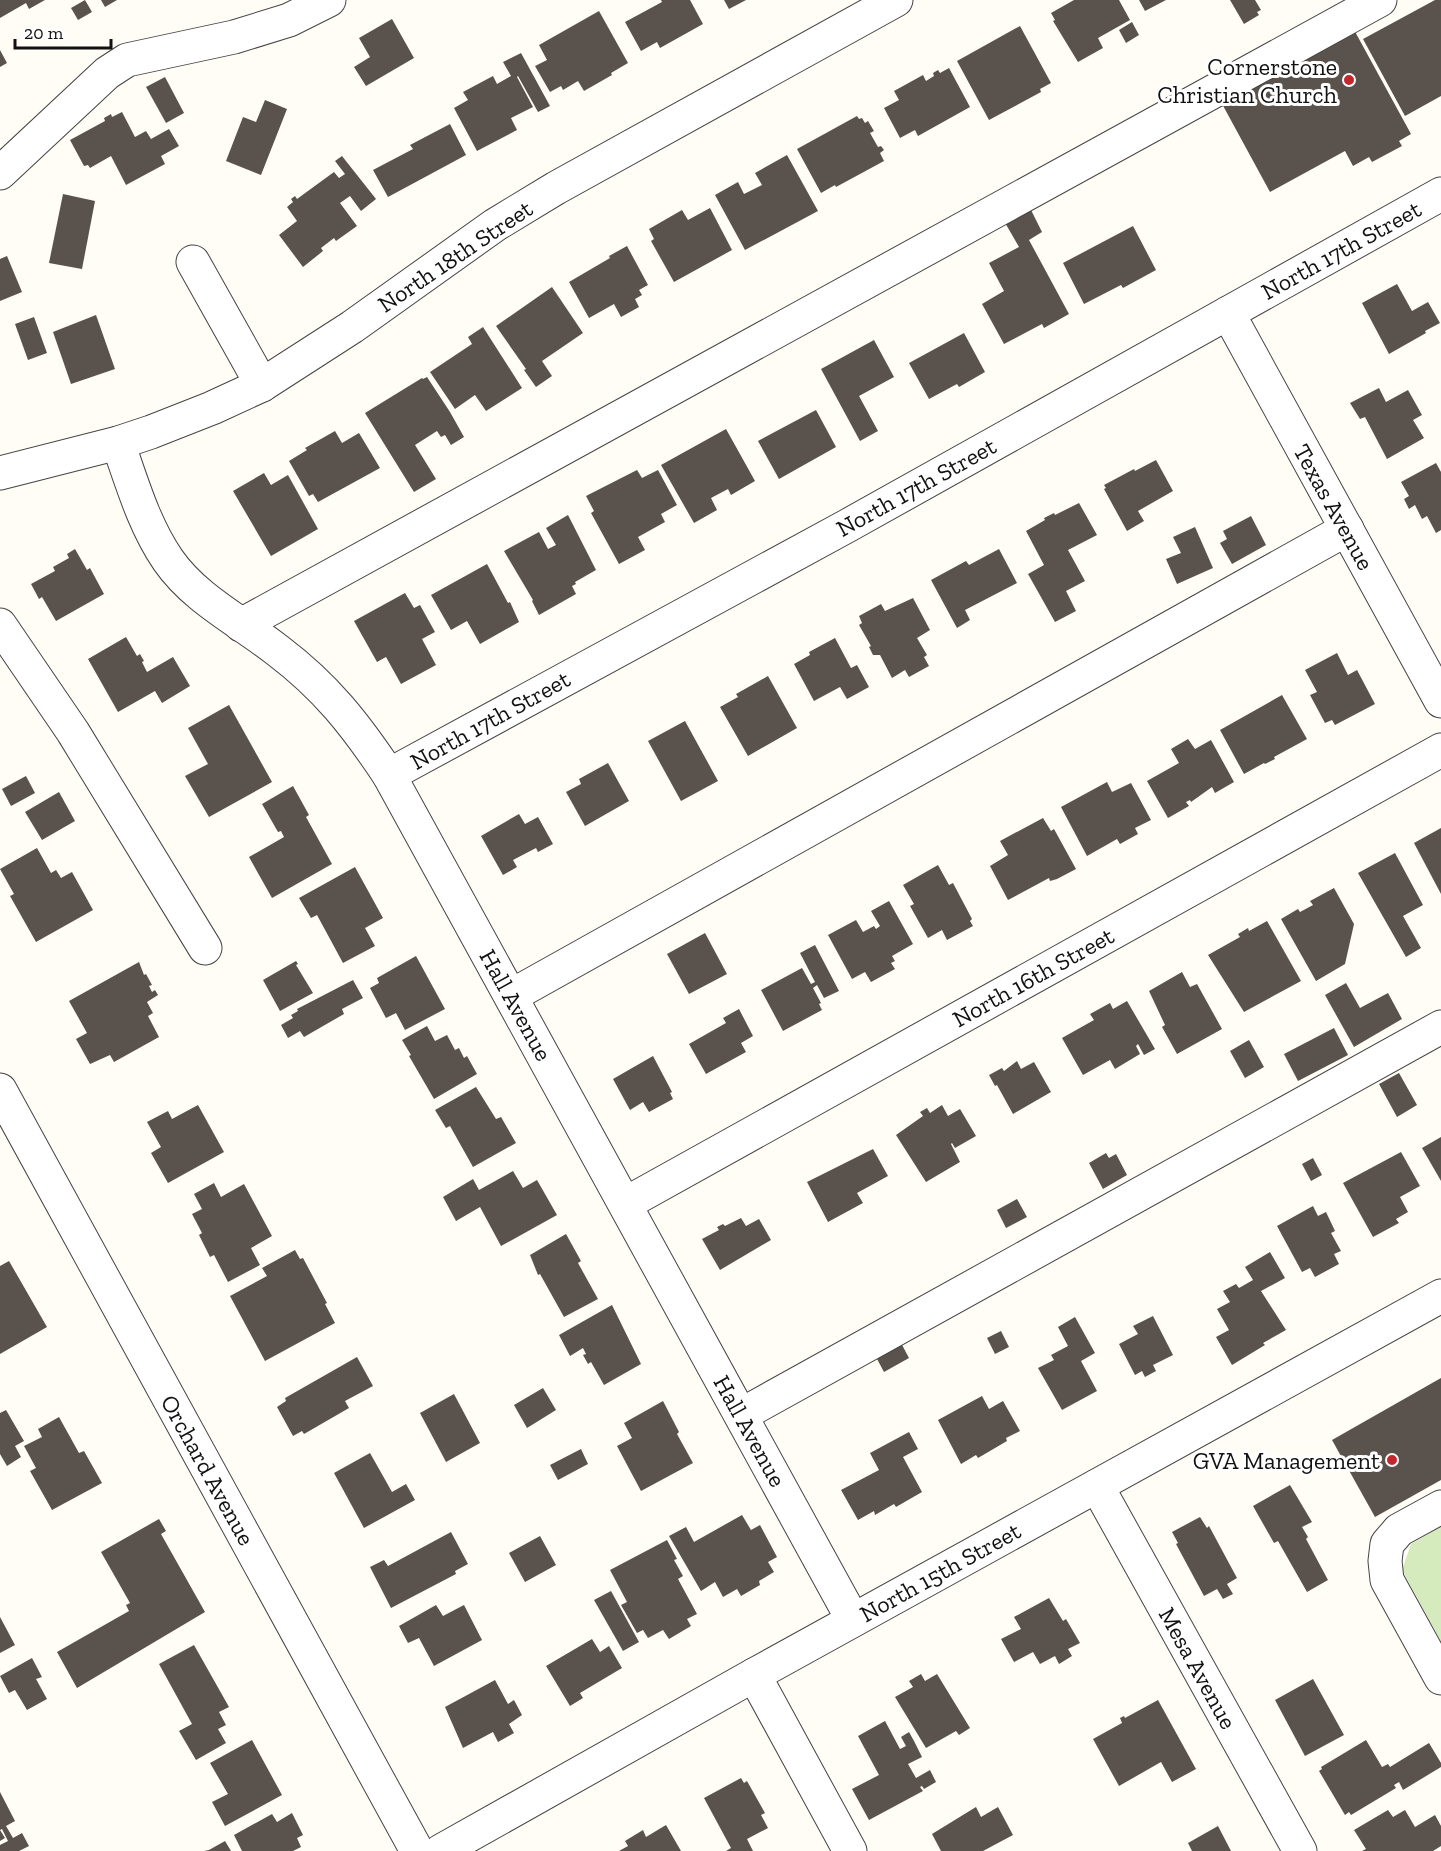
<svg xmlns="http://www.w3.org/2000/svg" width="1441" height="1851" viewBox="0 0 1441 1851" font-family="'Zilla Slab',serif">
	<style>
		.green { fill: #d5ebbd }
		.building { fill: #5a524d }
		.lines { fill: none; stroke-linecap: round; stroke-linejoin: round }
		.minor-casing { stroke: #444; stroke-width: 35 }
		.minor { stroke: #fff; stroke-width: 33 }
		.poi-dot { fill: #c4262e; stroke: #fff; stroke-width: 2 }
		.labels { text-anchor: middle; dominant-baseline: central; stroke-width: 6; stroke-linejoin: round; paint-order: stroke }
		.poi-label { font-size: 24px; fill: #111; stroke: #fff; text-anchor: end }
		.street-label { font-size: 24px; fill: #111; stroke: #fff }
	</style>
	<rect width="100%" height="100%" fill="#fffdf5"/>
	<path class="green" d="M1441 1527V1642L1402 1570 1411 1544Z"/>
	<g class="building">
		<path d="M0 0H45L29 9 26 3 0 18Z"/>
		<path d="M85 0 92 12 78 20 71 8Z"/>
		<path d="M101 0H117L105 7Z"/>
		<path d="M661 0H690L703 24 660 48 657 42 641 51 625 22 662 2Z"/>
		<path d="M724 0H746L729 9Z"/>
		<path d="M1074 0H1119L1130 20 1098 38 1103 48 1078 62 1053 21 1055 20 1051 13Z"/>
		<path d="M1139 0H1166L1145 11Z"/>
		<path d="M1230 0H1255L1261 10 1257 12 1259 15 1244 24Z"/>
		<path d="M1435 0H1441V96L1405 116 1363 39Z"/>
		<path d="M599 11 628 63 611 73 612 75 584 91 578 81 563 90 561 86 550 92 535 66 547 60 539 45Z"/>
		<path d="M392 19 414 58 366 86 354 67 370 57 359 38Z"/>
		<path d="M1132 22 1139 35 1126 43 1119 30Z"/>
		<path d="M1020 26 1051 83 1040 89 1041 92 989 120 957 61Z"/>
		<path d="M1353 28 1411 134 1399 141 1402 146 1372 162 1369 157 1353 166 1345 151 1270 192 1221 102Z"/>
		<path d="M0 50 7 63 0 67Z"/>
		<path d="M521 53 550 106 538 112 518 76 517 77 533 107 511 118 517 130 477 151 454 108 468 100 463 92 493 76 497 84 511 76 503 62Z"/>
		<path d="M949 68 970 107 918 136 915 130 900 138 884 108 899 100 894 91 923 75 926 81 934 76 933 73 938 70 940 73Z"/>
		<path d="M165 77 184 113 166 123 146 87Z"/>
		<path d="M265 100 287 109 261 175 226 161 243 117 256 122Z"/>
		<path d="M122 112 135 137 146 131 151 139 169 129 179 146 161 156 165 164 126 185 111 156 90 168 88 165 84 166 70 140 105 121 104 118 111 114 112 117Z"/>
		<path d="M857 116 859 119 862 118 865 123 868 121 874 131 870 133 878 147 881 146 884 150 880 153 884 161 836 187 835 185 821 193 797 149Z"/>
		<path d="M450 124 466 155 388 197 373 170 413 149 410 145Z"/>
		<path d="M787 155 818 211 745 250 715 195 738 182 744 194 762 185 755 173Z"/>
		<path d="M342 156 376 199 361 211 350 196 340 203 357 226 336 241 334 238 321 248 323 251 303 267 279 235 297 221 287 207 293 202 291 199 295 196 297 199 334 172 339 178 345 174 335 161Z"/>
		<path d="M63 194 95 201 82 269 49 263Z"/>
		<path d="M710 208 732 250 674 282 651 241 654 239 649 229 682 210 688 220Z"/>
		<path d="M1030 208 1042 232 1029 240 1069 314 1044 328 1042 324 1004 344 982 304 1004 291 989 263 1019 247 1004 221Z"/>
		<path d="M1133 226 1156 270 1123 288 1121 285 1084 304 1063 263Z"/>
		<path d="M627 246 648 285 639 290 642 295 635 299 639 307 621 317 614 304 589 318 569 282 610 258 609 256Z"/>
		<path d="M7 256 22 292 0 301V259Z"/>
		<path d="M1397 284 1412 311 1428 302 1440 323 1425 331 1426 333 1389 354 1362 303Z"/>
		<path d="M552 287 583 333 542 361 552 376 536 387 524 370 526 369 496 326Z"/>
		<path d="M96 315 115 369 71 384 53 332Z"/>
		<path d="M34 317 47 353 28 360 15 324Z"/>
		<path d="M483 327 522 388 486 411 475 395 455 409 430 372 472 344 468 337Z"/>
		<path d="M964 333 985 372 959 387 957 384 929 399 909 363Z"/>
		<path d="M874 340 894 377 859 396 878 431 860 441 821 369Z"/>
		<path d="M427 377 450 412 464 437 451 445 445 435 441 437 437 431 415 445 436 479 414 492 365 413 422 378 423 379Z"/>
		<path d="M1379 388 1386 402 1408 390 1422 415 1413 420 1424 438 1387 459 1365 417 1360 419 1350 403Z"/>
		<path d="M816 410 836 447 779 479 758 441Z"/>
		<path d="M726 429 755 481 731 495 728 489 711 498 717 510 694 523 661 465Z"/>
		<path d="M335 431 342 443 359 433 380 468 318 502 313 494 309 496 289 461 307 450 305 448Z"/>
		<path d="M1156 460 1173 491 1138 511 1144 521 1127 531 1104 489 1106 488 1104 485 1134 469 1135 471Z"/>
		<path d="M1436 463 1441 472V530L1436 533 1427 516 1422 519 1415 505 1409 509 1404 499 1409 496 1401 482Z"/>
		<path d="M637 470 642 478 658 470 677 505 661 514 665 522 638 537 645 550 619 564 591 513 594 511 586 496Z"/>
		<path d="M264 473 271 485 288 475 318 529 271 556 233 491Z"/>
		<path d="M1079 503 1097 535 1068 550 1085 581 1066 591 1076 611 1055 622 1028 574 1044 565 1026 531 1045 520 1044 518 1054 513 1055 515Z"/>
		<path d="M568 515 596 570 575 582 576 584 572 586 576 594 539 615 532 601 533 600 504 551 539 532 548 549 556 545 546 528Z"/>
		<path d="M1251 516 1266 545 1232 564 1220 543 1227 539 1223 531Z"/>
		<path d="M1195 527 1213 568 1177 584 1166 559 1181 553 1173 537Z"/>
		<path d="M75 549 87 570 90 568 104 594 56 621 42 597 39 599 31 584 55 571 53 567 69 558 67 554Z"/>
		<path d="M999 549 1017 583 965 610 970 620 957 628 931 580 966 561 969 565Z"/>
		<path d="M487 564 508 603 510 602 519 622 480 644 467 621 451 630 431 595Z"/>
		<path d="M405 593 414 608 420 605 435 632 422 639 436 665 401 684 386 657 377 662 354 621Z"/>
		<path d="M913 598 930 630 917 638 927 655 924 657 929 666 909 677 905 670 892 678 880 655H873L869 647 871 646 859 625 862 623 859 616 881 604 885 611Z"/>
		<path d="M126 637 137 656 140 654 144 661 142 662 147 672 173 657 190 686 162 703 155 691 118 712 88 659Z"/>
		<path d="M835 638 851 668 857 665 869 687 847 699 840 687 814 701 794 664 810 655 809 652Z"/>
		<path d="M1337 653 1348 675 1357 670 1375 704 1335 725 1332 720 1325 723 1310 695 1317 692 1305 670Z"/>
		<path d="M768 676 797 728 748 756 720 707 738 697 736 694Z"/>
		<path d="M1282 695 1307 739 1274 757 1275 759 1265 764 1264 763 1244 774 1220 730Z"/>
		<path d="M229 705 272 782 209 817 185 776 208 764 188 728Z"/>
		<path d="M685 721 718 781 681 801 648 741Z"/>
		<path d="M1188 739 1195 749 1211 740 1234 782 1215 793 1212 787 1191 802 1190 800 1186 802 1189 806 1168 818 1147 781 1179 763 1171 749Z"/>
		<path d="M608 763 629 801 585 826 566 792 581 784 579 779Z"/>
		<path d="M26 776 35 793 11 806 2 789Z"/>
		<path d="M1107 782 1112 792 1131 783 1151 820 1135 828 1138 834 1120 844 1117 839 1087 856 1061 807Z"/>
		<path d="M293 786 309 815 306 817 332 864 272 898 249 857 284 837 281 831 278 832 262 804Z"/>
		<path d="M59 792 75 821 42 840 25 812Z"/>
		<path d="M519 814 525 824 538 817 553 844 538 852 536 848 513 860 517 867 503 875 481 836Z"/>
		<path d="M1043 818 1051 831 1054 829 1076 869 1057 879 1050 881 1049 878 1008 900 990 866 1008 855 1000 841Z"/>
		<path d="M1441 828V894L1414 843Z"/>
		<path d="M37 848 51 873 56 870 61 878 72 872 93 910 36 942 10 896 14 894 0 869Z"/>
		<path d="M1395 853 1423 905 1403 916 1421 948 1406 957 1358 873Z"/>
		<path d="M938 865 949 885 953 883 972 919 970 921 973 926 947 940 942 930 928 938 910 906 914 904 903 885Z"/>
		<path d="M355 867 383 918 365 928 375 946 343 963 317 915 311 918 299 898Z"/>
		<path d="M1334 888 1354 924 1345 964 1316 981 1281 919 1298 909 1300 912 1313 905 1310 901Z"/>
		<path d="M889 901 913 944 892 956 895 961 891 963 895 969 871 982 865 972 852 979 828 935 856 920 863 932 874 926 876 929 880 926 871 911Z"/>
		<path d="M1267 921 1301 981 1244 1012 1208 955 1240 937 1238 934 1248 928 1249 931Z"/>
		<path d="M705 933 727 974 689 994 667 954Z"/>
		<path d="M815 945 839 991 824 998 817 985 813 988 821 1003 819 1004 822 1010 783 1031 761 990 802 968 811 984 815 982 800 953Z"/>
		<path d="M416 956 445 1009 405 1030 396 1013 386 1018 370 988 379 983 377 978Z"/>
		<path d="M296 961 298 964 296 965 313 993 280 1011 263 980Z"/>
		<path d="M139 962 144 975 146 974 152 985 149 986 152 992 155 990 158 995 147 1002 153 1013 148 1016 159 1037 114 1062 110 1055 90 1064 76 1039 87 1033 69 1001Z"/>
		<path d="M1182 972 1190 987 1197 984 1222 1029 1177 1054 1162 1027 1165 1025 1149 991Z"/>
		<path d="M353 980 363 998 342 1009 344 1014 304 1037 300 1031 288 1038 281 1025 293 1018 291 1015 298 1011 297 1009Z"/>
		<path d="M1346 983 1360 1008 1388 993 1402 1019 1354 1047 1325 995Z"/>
		<path d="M1127 1001 1155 1049 1144 1055 1138 1044 1136 1046 1140 1054 1115 1069 1110 1060 1083 1075 1062 1038 1094 1020 1090 1014 1110 1003 1113 1009Z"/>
		<path d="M739 1009 753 1036 741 1043 746 1052 706 1074 689 1044 726 1023 723 1018Z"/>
		<path d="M427 1026 435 1041 447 1035 455 1050 459 1048 464 1058 467 1056 477 1074 434 1099 409 1056 411 1055 402 1040Z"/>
		<path d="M1334 1028 1348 1055 1298 1081 1284 1054Z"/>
		<path d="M1249 1040 1264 1067 1245 1078 1230 1051Z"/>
		<path d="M653 1056 672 1092 670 1093 673 1099 649 1112 643 1102 630 1110 613 1079Z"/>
		<path d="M1017 1061 1021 1069 1034 1062 1051 1092 1013 1114 997 1085 995 1086 989 1075 1002 1068 1004 1071Z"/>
		<path d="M1399 1073 1417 1105 1397 1117 1379 1084Z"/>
		<path d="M476 1087 496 1119 501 1117 516 1143 473 1167 450 1126 446 1128 435 1110Z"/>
		<path d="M198 1105 224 1152 168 1183 151 1153 161 1147 147 1122 168 1111 172 1119Z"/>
		<path d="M942 1105 948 1116 960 1109 976 1136 955 1148 952 1143 951 1144 960 1162 926 1182 896 1135 923 1116 920 1112 927 1108 930 1113Z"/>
		<path d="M1441 1137V1181L1422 1148Z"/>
		<path d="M873 1149 888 1176 857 1193 863 1203 828 1222 807 1182Z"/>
		<path d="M1401 1152 1420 1186 1400 1197 1408 1212 1396 1219 1399 1223 1373 1237 1343 1183Z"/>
		<path d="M1106 1153 1109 1158 1116 1154 1127 1175 1103 1189 1089 1163Z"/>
		<path d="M1313 1158 1322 1175 1311 1181 1302 1164Z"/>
		<path d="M513 1171 523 1188 537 1180 557 1215 501 1246 480 1207 456 1221 443 1197 473 1179 479 1190Z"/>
		<path d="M214 1183 221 1197 244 1184 272 1236 251 1248 260 1265 228 1282 214 1255 210 1257 199 1235 202 1233 192 1214 202 1209 194 1194Z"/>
		<path d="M1017 1199 1027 1217 1006 1228 997 1210Z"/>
		<path d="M1313 1206 1318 1216 1326 1212 1335 1231 1331 1233 1341 1251 1334 1254 1339 1264 1315 1277 1310 1268 1302 1272 1277 1226Z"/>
		<path d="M741 1218 746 1226 759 1219 771 1240 720 1270 702 1239 719 1230 717 1227 723 1224 725 1226Z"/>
		<path d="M566 1234 581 1261 578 1263 598 1299 564 1317 540 1274 538 1275 530 1255Z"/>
		<path d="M295 1250 300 1259 303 1258 327 1303 325 1304 335 1323 265 1361 230 1296 267 1276 262 1268Z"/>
		<path d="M1270 1252 1285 1278 1261 1291 1286 1330 1263 1343 1265 1345 1232 1365 1216 1337 1229 1330 1217 1309 1230 1302 1223 1291 1236 1284 1239 1288 1253 1280 1245 1267Z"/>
		<path d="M9 1261 47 1327 0 1354V1266Z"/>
		<path d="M612 1305 641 1364 604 1385 591 1362 588 1364 583 1355 586 1354 583 1348 570 1356 559 1335Z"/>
		<path d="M1153 1316 1173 1355 1153 1365 1156 1371 1145 1377 1142 1371 1135 1375 1119 1344 1138 1334 1133 1326Z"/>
		<path d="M1075 1317 1095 1353 1081 1361 1097 1391 1062 1410 1038 1368 1054 1360 1051 1355 1068 1346 1058 1327Z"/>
		<path d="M1001 1331 1009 1347 995 1354 987 1338Z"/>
		<path d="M901 1343 909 1358 884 1372 876 1357Z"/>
		<path d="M357 1357 373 1386 345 1401 349 1408 304 1434 302 1431 293 1436 277 1407 286 1401 285 1398Z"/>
		<path d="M1441 1378V1480L1375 1517 1332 1440Z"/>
		<path d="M543 1388 556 1410 527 1428 514 1405Z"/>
		<path d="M454 1394 480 1443 446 1462 420 1413Z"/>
		<path d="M982 1396 989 1409 1003 1401 1020 1431 1006 1438 1007 1441 978 1458 976 1455 961 1464 938 1420Z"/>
		<path d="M663 1401 679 1432 677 1434 693 1463 641 1491 617 1446 632 1438 624 1423Z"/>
		<path d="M6 1410 24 1441 15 1446 21 1457 7 1466 0 1454V1413Z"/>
		<path d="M59 1417 79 1453 84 1451 102 1483 52 1510 30 1471 36 1468 24 1446 42 1437 38 1429Z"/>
		<path d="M909 1432 918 1449 903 1457 922 1492 896 1507 894 1504 875 1515 874 1511 858 1520 841 1490 879 1470 870 1453Z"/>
		<path d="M581 1449 588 1464 558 1480 550 1465Z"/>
		<path d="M370 1453 392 1492 406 1484 415 1500 364 1528 334 1473Z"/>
		<path d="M1290 1485 1312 1522 1302 1527 1308 1537 1306 1539 1328 1580 1307 1592 1278 1541 1274 1543 1253 1506Z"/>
		<path d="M742 1515 751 1530 760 1525 777 1557 768 1562 774 1572 759 1581 760 1585 741 1596 737 1589 723 1597 715 1582 701 1591 669 1536 686 1527 694 1542Z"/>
		<path d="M1200 1517 1207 1528 1209 1526 1237 1578 1227 1584 1233 1594 1223 1599 1217 1589 1204 1596 1176 1544 1178 1543 1172 1532Z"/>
		<path d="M159 1519 166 1531 161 1534 205 1612 77 1688 57 1652 129 1611 126 1605 130 1603 101 1552Z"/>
		<path d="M451 1532 468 1564 455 1571 456 1574 391 1608 370 1567 384 1560 388 1566Z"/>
		<path d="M540 1536 556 1565 525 1582 509 1553Z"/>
		<path d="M667 1540 677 1559 674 1560 683 1576 678 1579 697 1614 687 1619 691 1626 669 1639 663 1630 648 1638 643 1630 637 1633 621 1605 627 1602 610 1570Z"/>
		<path d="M611 1591 639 1642 623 1651 594 1600Z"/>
		<path d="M1049 1598 1063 1621 1066 1619 1080 1643 1068 1649 1072 1656 1059 1664 1055 1656 1040 1664 1033 1652 1014 1662 1001 1639 1021 1629 1014 1617Z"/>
		<path d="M436 1605 443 1616 464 1605 482 1640 434 1666 419 1638 408 1643 399 1626Z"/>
		<path d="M0 1617 15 1645 0 1653Z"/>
		<path d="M592 1639 600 1652 609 1646 622 1668 580 1693 583 1698 570 1706 546 1666Z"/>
		<path d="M194 1645 229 1707 219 1712 226 1725 218 1729 226 1743 196 1760 179 1731 192 1724 159 1664Z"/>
		<path d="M32 1658 42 1677 36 1679 47 1699 27 1710 15 1690 9 1693 0 1676Z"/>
		<path d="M921 1674 925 1681 937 1674 970 1728 959 1735 956 1731 926 1748 895 1697 913 1687 909 1681Z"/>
		<path d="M1313 1679 1344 1735 1305 1756 1275 1700Z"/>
		<path d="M495 1680 508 1704 514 1700 522 1715 509 1724 514 1733 498 1742 493 1732 463 1748 445 1707Z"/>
		<path d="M1158 1700 1196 1769 1172 1782 1161 1762 1119 1786 1093 1739 1122 1723 1120 1718 1124 1716 1125 1718Z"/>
		<path d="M885 1721 900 1749 906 1746 901 1737 909 1732 914 1741 922 1757 908 1764 916 1778 930 1770 936 1782 924 1789 922 1786 920 1787 923 1791 869 1820 852 1789 879 1775 858 1736Z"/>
		<path d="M252 1740 282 1795 225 1826 212 1802 228 1794 210 1763Z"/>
		<path d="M1366 1740 1382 1767 1388 1764 1390 1767 1429 1743 1441 1763V1767L1403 1790 1399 1782 1394 1785 1396 1788 1351 1815 1349 1812 1345 1815 1319 1771 1322 1769 1321 1767Z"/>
		<path d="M741 1778 744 1783 747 1781 765 1813 761 1815 768 1828 747 1839 753 1851H726L731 1848 704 1798Z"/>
		<path d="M0 1792 15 1821 6 1826 13 1838 22 1833 29 1846 19 1851H0V1845L8 1841 2 1829 0 1830 5 1838 0 1841Z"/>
		<path d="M976 1807 981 1817 998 1807 1013 1835 983 1851H941L932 1834Z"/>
		<path d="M1388 1810 1393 1817 1405 1810 1415 1827 1435 1815 1441 1826V1846L1433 1851H1362L1366 1849 1354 1830Z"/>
		<path d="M292 1813 303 1835 297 1838 301 1847 293 1851H242L234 1835 272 1814 277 1822Z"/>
		<path d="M666 1825 681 1851H619L628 1846 625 1841 643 1830 646 1837Z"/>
		<path d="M1218 1826 1231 1851H1192L1188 1843Z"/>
		<path d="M225 1841 231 1851H204L209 1850Z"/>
	</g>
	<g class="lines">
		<g class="minor-casing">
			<g id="minor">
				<path d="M0 173 107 73 127 60 234 37 289 20 329 0"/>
				<path d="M193 262 262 385"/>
				<path d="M1228 313 1441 701"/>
				<path d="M118 443C132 483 144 525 168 560 195 599 240 621 277 650 326 687 355 724 389 775L853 1620"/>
				<path d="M0 473 118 443 151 432 212 408 262 385 352 327 495 225 556 188 896 0"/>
				<path d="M0 625 73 732 205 948"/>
				<path d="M241 625 1380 0"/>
				<path d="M389 775 847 526 1441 194"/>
				<path d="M511 996 1347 529"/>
				<path d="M0 1090 417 1851"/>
				<path d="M625 1204 1441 750"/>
				<path d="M741 1415 1441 1027"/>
				<path d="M1097 1486 1300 1851"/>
				<path d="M1441 1507 1399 1530 1387 1544 1385 1561 1387 1580 1441 1678"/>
				<path d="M754 1675 850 1851"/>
				<path d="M441 1851 754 1675 1441 1296"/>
			</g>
		</g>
		<use href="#minor" class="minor"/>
	</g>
	<g class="poi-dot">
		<circle cx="1349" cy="80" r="6"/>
		<circle cx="1392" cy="1460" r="6"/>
	</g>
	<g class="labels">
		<g class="poi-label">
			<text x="1337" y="66">Cornerstone<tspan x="1337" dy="28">Christian Church</tspan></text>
			<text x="1380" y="1460">GVA Management</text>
		</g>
		<g class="street-label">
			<text transform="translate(1341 250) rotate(-29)">North 17th Street</text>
			<text transform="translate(455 256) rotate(-34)">North 18th Street</text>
			<text transform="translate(916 487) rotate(-29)">North 17th Street</text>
			<text transform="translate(1334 507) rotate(61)">Texas Avenue</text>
			<text transform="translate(490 720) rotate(-29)">North 17th Street</text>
			<text transform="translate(1033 977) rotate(-29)">North 16th Street</text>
			<text transform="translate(516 1005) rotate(61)">Hall Avenue</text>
			<text transform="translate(750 1431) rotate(61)">Hall Avenue</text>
			<text transform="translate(208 1470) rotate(61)">Orchard Avenue</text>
			<text transform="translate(940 1572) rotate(-29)">North 15th Street</text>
			<text transform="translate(1198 1668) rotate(61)">Mesa Avenue</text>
		</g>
	</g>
	<path d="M15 39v9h96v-9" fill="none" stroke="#111111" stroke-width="3"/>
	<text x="24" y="39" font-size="18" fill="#111111" stroke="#ffffff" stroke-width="4.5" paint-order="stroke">20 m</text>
</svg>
